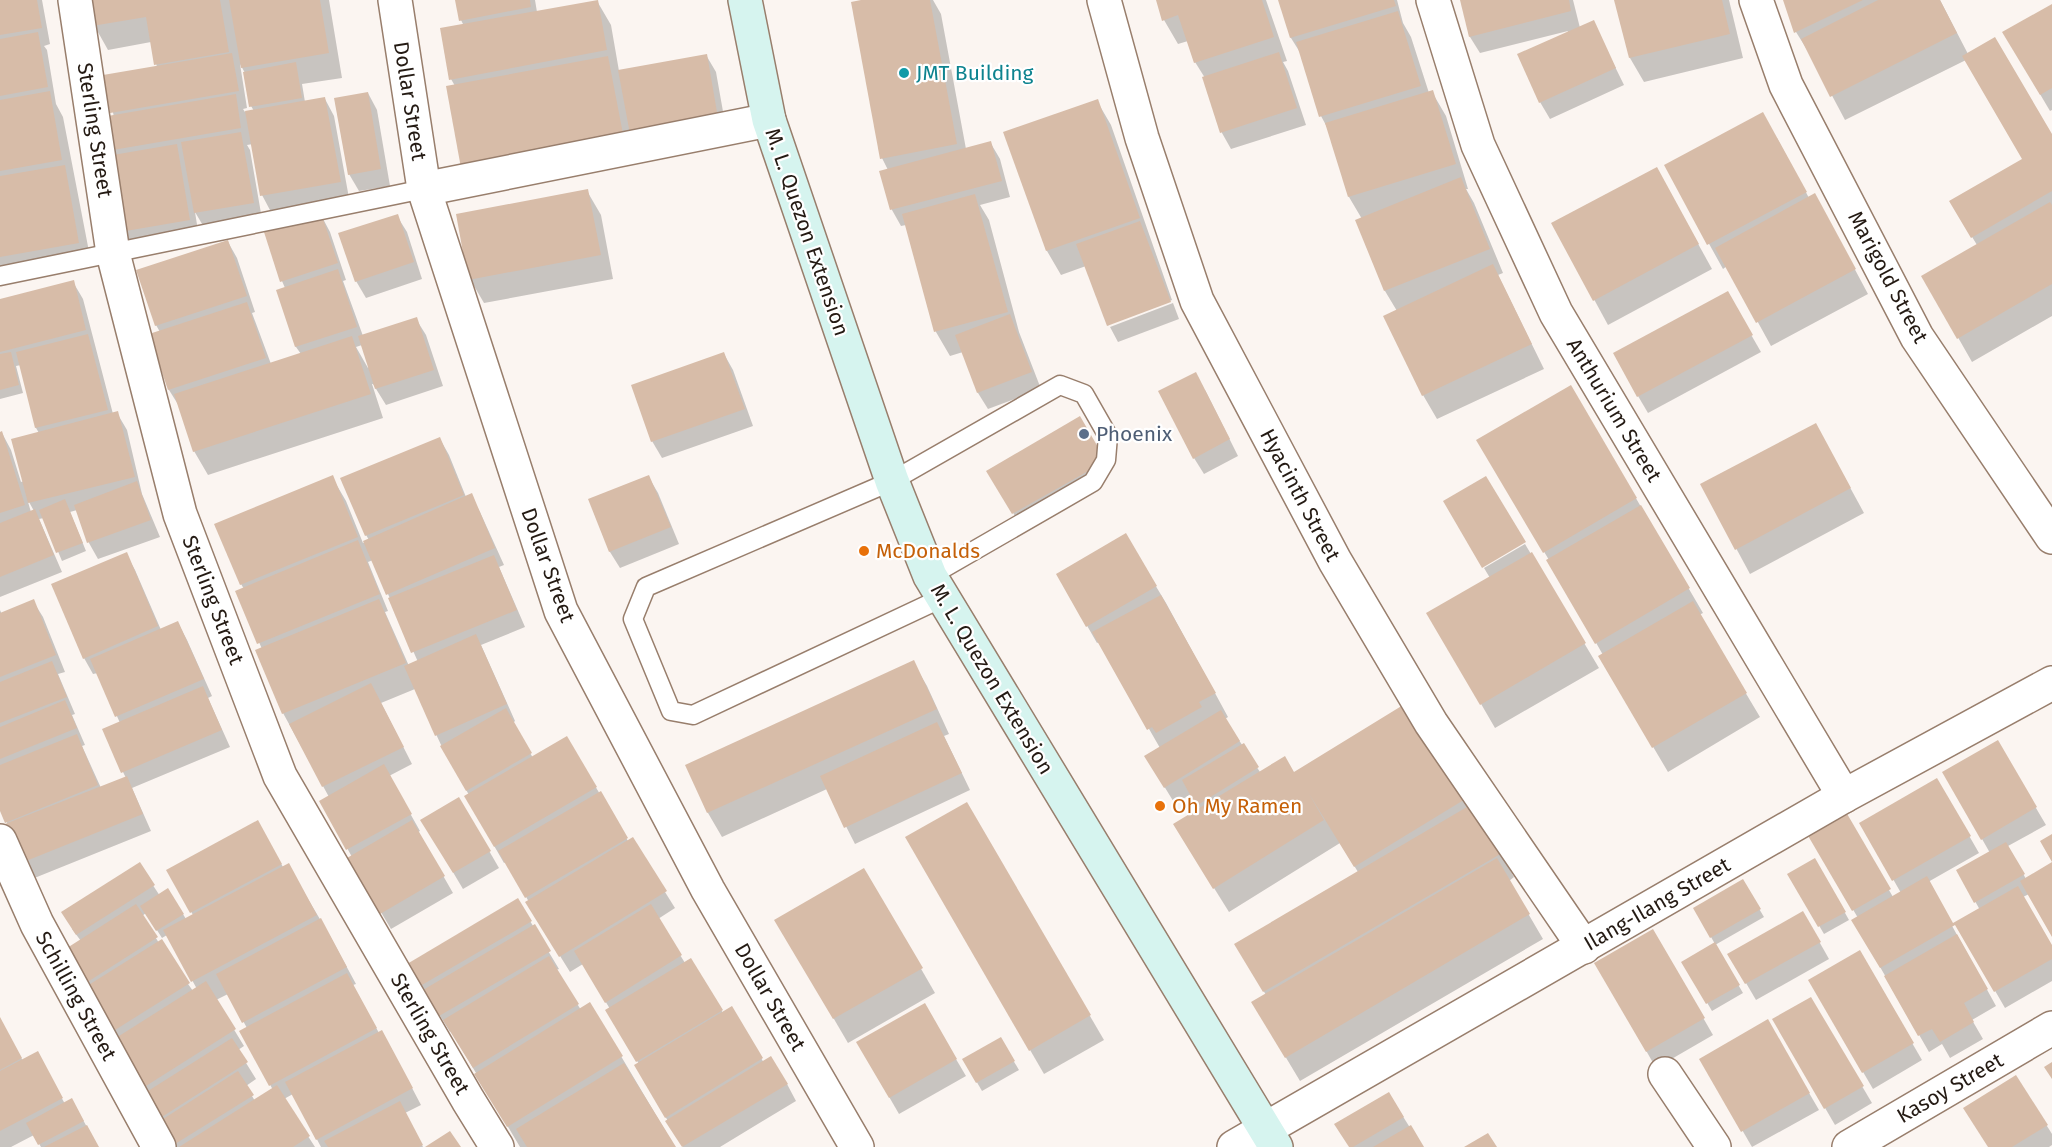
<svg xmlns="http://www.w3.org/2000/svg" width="2052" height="1147" viewBox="0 0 2052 1147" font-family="'Fira Sans',sans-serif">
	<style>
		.shadow { fill: #0003; fill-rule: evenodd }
		.building { fill: #d7bca8 }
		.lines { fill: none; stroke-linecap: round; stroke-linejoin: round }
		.service-casing { stroke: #987e6c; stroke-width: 21 }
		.minor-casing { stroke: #987e6c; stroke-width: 36 }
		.secondary-casing { stroke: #987e6c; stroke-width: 36 }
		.service { stroke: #fff; stroke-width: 18 }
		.minor { stroke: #fff; stroke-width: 33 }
		.secondary { stroke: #d6f4ef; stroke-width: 33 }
		.culture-dot { fill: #0f9aa8; stroke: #fff; stroke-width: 2 }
		.service-dot { fill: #5c6f8a; stroke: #fff; stroke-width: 2 }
		.food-dot { fill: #e8710a; stroke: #fff; stroke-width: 2 }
		.labels { text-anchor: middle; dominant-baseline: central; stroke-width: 4.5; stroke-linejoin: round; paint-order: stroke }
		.culture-label { font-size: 21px; fill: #0d838f; stroke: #fff; text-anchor: start }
		.street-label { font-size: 21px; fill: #241a13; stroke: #fff }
		.service-label { font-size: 21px; fill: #4e5e75; stroke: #fff; text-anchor: start }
		.food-label { font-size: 21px; fill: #c56008; stroke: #fff; text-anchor: start }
	</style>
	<rect width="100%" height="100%" fill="#fbf5f1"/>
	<g class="shadow">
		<path d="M0 0H42L50 44 44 46 47 50 56 104 63 117 92 267 0 283Z"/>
		<path d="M89 0H329L342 78 302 84 305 102 325 99 334 116 349 198 271 212 262 195 253 144 247 145 250 150 262 219 205 229 195 212 199 237 131 249 121 232 108 157 114 117 105 76 157 67 151 42 108 50 94 25ZM240 64 245 73 251 106 254 111 245 112 243 109 247 108Z"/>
		<path d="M457 0H535L537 12 597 1 611 25 619 71 706 55 716 72 727 134 637 163 455 86 451 79 464 26 461 20Z"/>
		<path d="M869 0H933L941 14 966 149 990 142 1000 159 1010 197 980 205 989 220 1019 332 1041 389 988 409 978 393 963 352 950 356 936 332 906 225 901 226 892 210 881 172 888 170 882 158Z"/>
		<path d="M1157 0H1266L1287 61 1283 62 1288 71 1306 125 1231 149 1222 133 1205 78 1195 62 1188 41 1178 44 1164 20Z"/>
		<path d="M1283 0H1397L1403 23 1411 37 1429 93 1432 92 1446 116 1468 189H1466L1474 203 1503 273 1498 275 1544 369 1437 419 1423 395 1397 311 1385 291 1357 221 1362 219 1349 197 1328 129 1321 116 1301 54 1291 38 1280 1Z"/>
		<path d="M1461 0H1573L1580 28 1593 22 1624 85 1550 119 1540 102 1568 31 1480 53 1470 37Z"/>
		<path d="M1616 0H1729L1743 58 1644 82 1630 58Z"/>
		<path d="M1784 0H1940L1968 54 2052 137V316L1972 362 1923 276 1977 245 1951 202 2027 165 1966 60 1845 120 1811 56 1796 32Z"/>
		<path d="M2052 5V110L2050 111 2004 33Z"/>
		<path d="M368 93 377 110 390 186 359 191 349 174Z"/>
		<path d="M1097 101 1111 125 1172 300 1109 324V326L1086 266 1061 275 1047 251 1005 133Z"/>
		<path d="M1777 138 1809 198 1828 219 1868 294 1771 346 1727 266 1723 269 1666 166Z"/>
		<path d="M587 191 601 215 613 279 484 303 470 279Z"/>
		<path d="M1670 193 1712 269 1608 325 1553 224Z"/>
		<path d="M321 215 330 232 346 280 343 281 363 336 416 319 426 335 443 386 386 405 373 384H372L383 418 208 475 194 451 179 406 169 390 151 335 160 332 156 325 228 242 237 258 255 312 252 313 271 364 301 354 296 347 278 291 285 288 282 281ZM362 345 369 367 368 368 356 347Z"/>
		<path d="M397 216 407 232 422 279 366 298 356 281Z"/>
		<path d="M73 282 83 299 113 414 117 413 127 430 142 494 160 537 98 559 89 543 77 510 70 512 86 551 62 561 44 518 39 519 62 572 0 597V434L2 433 11 450 21 482 24 481 39 433 36 428 21 365 16 366 23 393 0 399V300ZM28 502H29L34 511 31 512Z"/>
		<path d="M1727 293 1761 352 1648 413 1638 396Z"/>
		<path d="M1173 303 1179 319 1118 342 1110 327Z"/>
		<path d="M724 354 733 370 753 426 662 458 652 441Z"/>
		<path d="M1571 387 1703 613 1699 615 1760 717 1668 772 1600 657 1603 655 1549 560 1478 441Z"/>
		<path d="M1205 390 1238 456 1204 474 1194 458Z"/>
		<path d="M440 439 449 455 466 497 471 495 480 512 504 565 499 567 525 627 481 645 515 721 513 723 533 758 567 739 628 841 665 892 675 908 658 919 685 963 691 960 723 1013 731 1008 764 1063 787 1084 796 1101 720 1147H683L636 1066 639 1064 616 1027 610 1009 583 964 570 972 537 919 529 902 506 862 504 863 466 797 469 795 442 747 415 689 381 703 412 764 389 776 420 831 418 832 453 893 391 929 349 858 352 857 321 801 329 797 283 713 262 649 237 591 244 589 241 584 332 477 346 501 363 543 369 540 366 535ZM373 560 418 662 409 666 385 612 388 611 368 562Z"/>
		<path d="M1829 449 1864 513 1750 574 1702 485Z"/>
		<path d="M1109 469 1018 521 988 471Z"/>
		<path d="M648 476 658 493 679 544 620 568 610 552 590 500Z"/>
		<path d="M1125 535 1166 603 1228 717 1225 719 1260 772 1294 774 1407 704 1500 853 1514 877 1509 881 1543 939 1300 1081 1267 1026 1266 995 1250 968 1358 872 1340 843 1229 912 1189 848 1200 809 1191 794 1175 804 1156 773 1160 748 1099 642 1097 643 1058 575Z"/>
		<path d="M1525 544 1599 668 1495 728 1429 614 1490 578 1484 568Z"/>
		<path d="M126 554 135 570 161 630 178 623 187 640 212 696 208 698 230 747 132 788 151 831 32 879 0 807V610L3 617 33 601 43 617 65 672 58 674 75 714 72 715 85 745 82 746 101 788 126 778 123 772 120 723 98 673 93 674 84 658Z"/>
		<path d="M913 662 927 686 949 734 944 736 970 790 855 844 827 789 722 837 708 813 687 765Z"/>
		<path d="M1997 742 2046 825 2008 846 2026 879 2052 864V934L2029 894 2023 897 2052 948V981L2005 1008 1956 923 1980 910 1958 871 1990 853 1944 772Z"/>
		<path d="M1937 780 1979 853 1928 882 1996 1006 1972 1020 1983 1039 1950 1058 1942 1044 1929 1052 1853 920 1858 918 1809 834 1845 814 1893 897 1901 893 1861 823Z"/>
		<path d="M459 799 499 868 463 889 422 820Z"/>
		<path d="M966 804 1104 1040 1044 1074 907 838Z"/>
		<path d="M267 839 283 867 302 889 330 936 356 984 353 985 379 1033 391 1048 421 1105 405 1113 423 1147H321L293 1094 284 1099 315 1147H177L68 972 81 941 72 929 139 864 160 896 168 890 186 919 193 915 168 870ZM146 913 162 938 167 935 197 989 193 991 159 943 142 916ZM228 994 247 1028 241 1032 273 1090 255 1101 246 1086 256 1079 238 1050 244 1046 216 1000Z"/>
		<path d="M1815 860 1849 920 1824 934 1789 874Z"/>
		<path d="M864 870 935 993 848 1043 776 920Z"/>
		<path d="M1743 882 1764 917 1715 945 1743 993 1712 1011 1683 962 1715 944 1695 909Z"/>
		<path d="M518 901 559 969 556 970 581 1010 590 1004 675 1147H520L451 1031 450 1032 431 1001 425 1004 404 967Z"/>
		<path d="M1803 913 1829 959 1756 1000 1729 954Z"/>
		<path d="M1653 931 1713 1035 1656 1068 1596 963Z"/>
		<path d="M1859 952 1922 1060 1873 1089 1810 981Z"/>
		<path d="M1811 1000 1872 1103 1835 1125 1774 1020Z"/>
		<path d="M924 1005 966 1076 899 1114 858 1043Z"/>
		<path d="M0 1020 23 1061 37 1053 65 1104 72 1100 98 1147H41L34 1135 11 1147H0Z"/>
		<path d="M1767 1021 1819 1110 1752 1147 1701 1059Z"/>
		<path d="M1000 1039 1019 1070 982 1091 964 1060Z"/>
		<path d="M2016 1077 2052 1134V1145L2049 1147H1989Z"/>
		<path d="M1389 1094 1422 1147H1350Z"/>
	</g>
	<g class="building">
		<path d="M0 0H37L42 28 0 35Z"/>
		<path d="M87 0H220L229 52 154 65 146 17 92 26Z"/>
		<path d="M229 0H320L329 53 241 68Z"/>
		<path d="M455 0H530L531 7 459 21Z"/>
		<path d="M598 0 607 50 449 80 440 28Z"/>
		<path d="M861 0H930L957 144 880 159 851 2Z"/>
		<path d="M1156 0H1262L1274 37 1194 63 1178 15 1162 21Z"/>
		<path d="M1278 0H1394L1396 6 1290 38Z"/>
		<path d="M1460 0H1569L1571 11 1469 37Z"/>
		<path d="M1614 0H1722L1730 34 1629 58Z"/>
		<path d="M1783 0H1863L1794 33Z"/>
		<path d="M1878 0H1940L1957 33 1830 97 1801 39Z"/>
		<path d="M2052 4V88L2040 95 2002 32Z"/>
		<path d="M1398 11 1421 86 1319 117 1296 42Z"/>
		<path d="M1594 20 1616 68 1539 103 1517 54Z"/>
		<path d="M38 32 48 87 0 96V39Z"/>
		<path d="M1995 37 2052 134V191L1971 238 1949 201 2022 159 1962 56Z"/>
		<path d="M1279 52 1297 108 1220 133 1202 77Z"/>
		<path d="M232 53 239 91 110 113 103 75Z"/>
		<path d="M707 54 718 118 630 134 618 70Z"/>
		<path d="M608 56 624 139 461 168 446 86Z"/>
		<path d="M296 62 302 98 249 107 243 72Z"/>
		<path d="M1433 90 1456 164 1348 197 1325 123Z"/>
		<path d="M50 91 62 160 0 171V100Z"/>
		<path d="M368 92 381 169 348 175 334 98Z"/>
		<path d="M236 94 241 128 107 151 102 117Z"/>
		<path d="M325 97 341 182 260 196 245 111Z"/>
		<path d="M1098 99 1140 218 1046 251 1003 132Z"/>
		<path d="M1763 112 1807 192 1707 245 1664 165Z"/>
		<path d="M241 132 254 203 194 213 181 142Z"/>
		<path d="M991 141 1002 181 890 210 879 171Z"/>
		<path d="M177 144 190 220 120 232 107 156Z"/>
		<path d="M65 165 79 243 0 257V176Z"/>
		<path d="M1657 167 1699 244 1593 301 1551 223Z"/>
		<path d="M1461 177 1490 249 1384 291 1355 220Z"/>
		<path d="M588 189 601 255 468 280 456 214Z"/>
		<path d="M1815 193 1856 269 1756 323 1715 248Z"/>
		<path d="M975 194 1008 312 934 332 902 214Z"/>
		<path d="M2050 202 2052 205V284L1957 339 1921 276Z"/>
		<path d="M321 213 338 263 280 282 264 232Z"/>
		<path d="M398 214 414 262 355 282 338 233Z"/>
		<path d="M1140 221 1171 302 1107 326 1076 244Z"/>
		<path d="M228 240 247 296 155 326 136 270Z"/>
		<path d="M1493 264 1532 344 1422 396 1383 316Z"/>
		<path d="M338 269 357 327 295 347 276 290Z"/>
		<path d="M74 280 86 330 0 352V299Z"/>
		<path d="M1728 291 1753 335 1637 397 1613 353Z"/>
		<path d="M247 302 266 358 168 390 149 334Z"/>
		<path d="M1010 314 1032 372 977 393 955 335Z"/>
		<path d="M417 317 434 370 375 389 358 336Z"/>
		<path d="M88 334 108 410 35 428 16 352Z"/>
		<path d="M352 336 371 394 193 452 174 394Z"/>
		<path d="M11 352 19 385 0 390V354Z"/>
		<path d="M724 352 745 409 651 442 631 385Z"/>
		<path d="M1196 372 1230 439 1193 459 1158 391Z"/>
		<path d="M1571 385 1637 498 1543 553 1476 440Z"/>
		<path d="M118 411 135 477 28 503 11 439Z"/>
		<path d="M1080 416 1106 461 1012 514 986 471Z"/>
		<path d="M1816 423 1851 488 1735 550 1700 484Z"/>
		<path d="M2 431 25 505 0 513V432Z"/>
		<path d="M440 437 464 495 365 536 340 478Z"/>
		<path d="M333 475 358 537 240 585 214 524Z"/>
		<path d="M649 475 671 527 609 552 588 499Z"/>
		<path d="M1486 476 1526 542 1482 568 1443 501Z"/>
		<path d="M137 481 151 520 87 543 74 505Z"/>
		<path d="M472 493 495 548 386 595 363 541Z"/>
		<path d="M65 499 83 543 56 553 39 510Z"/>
		<path d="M1641 505 1690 588 1595 644 1546 560Z"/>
		<path d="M35 509 54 555 0 577V523Z"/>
		<path d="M1126 533 1157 586 1086 627 1056 574Z"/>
		<path d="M358 540 380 594 257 644 235 591Z"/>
		<path d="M127 552 158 626 83 659 51 584Z"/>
		<path d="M1532 552 1586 643 1480 705 1426 613Z"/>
		<path d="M494 555 517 610 411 653 388 598Z"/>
		<path d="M1161 595 1216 693 1199 702 1202 707 1156 733 1152 727 1147 730 1092 632Z"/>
		<path d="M34 599 56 655 0 677V613Z"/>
		<path d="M379 599 406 663 282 714 255 650Z"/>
		<path d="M1693 601 1747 693 1652 748 1598 656Z"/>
		<path d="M178 621 204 679 115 717 90 659Z"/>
		<path d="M476 634 507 704 435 736 404 666Z"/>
		<path d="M914 660 937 709 707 813 685 765Z"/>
		<path d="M52 661 67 697 0 723V682Z"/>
		<path d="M371 683 404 747 322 787 289 724Z"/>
		<path d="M203 686 222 730 121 773 102 729Z"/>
		<path d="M65 700 77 728 0 759V727Z"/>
		<path d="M1408 702 1467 798 1354 867 1308 792 1324 820 1213 889 1173 824 1285 756 1294 772Z"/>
		<path d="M506 708 532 753 466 791 440 746Z"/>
		<path d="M1221 710 1240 741 1164 788 1144 756Z"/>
		<path d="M937 722 962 773 844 828 820 776Z"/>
		<path d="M77 734 98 785 5 823 0 811V765Z"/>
		<path d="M567 736 597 787 494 847 464 796Z"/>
		<path d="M1998 740 2037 807 1981 840 1942 772Z"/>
		<path d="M1244 743 1259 767 1196 806 1182 780Z"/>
		<path d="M384 764 412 814 346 850 319 801Z"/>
		<path d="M127 776 143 814 21 863 5 824Z"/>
		<path d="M1937 778 1971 836 1892 881 1859 823Z"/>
		<path d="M601 791 628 838 525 898 498 851Z"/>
		<path d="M459 797 491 851 453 873 420 820Z"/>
		<path d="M967 802 1091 1015 1029 1051 905 837Z"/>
		<path d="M1472 804 1502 853 1263 992 1234 944Z"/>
		<path d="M1846 812 1891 889 1852 911 1807 834Z"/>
		<path d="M258 820 282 864 190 913 166 870Z"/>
		<path d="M412 820 445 876 380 914 347 858Z"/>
		<path d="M2052 834V937L2020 881 2052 862 2040 841Z"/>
		<path d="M633 837 667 891 559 957 525 902Z"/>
		<path d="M2006 842 2025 874 1974 903 1956 870Z"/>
		<path d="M1497 858 1530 914 1285 1058 1251 1002Z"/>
		<path d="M1815 858 1846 912 1818 927 1787 874Z"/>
		<path d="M140 862 155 885 76 935 61 912Z"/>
		<path d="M289 863 317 915 191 982 163 930Z"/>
		<path d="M864 868 923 968 833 1019 774 920Z"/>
		<path d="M1927 876 1953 923 2018 886 2052 945V959L1994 992 1955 925 1880 968 1851 920Z"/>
		<path d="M1743 879 1761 909 1710 938 1693 908Z"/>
		<path d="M168 888 184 914 156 931 140 906Z"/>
		<path d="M518 898 532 921 415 989 402 967Z"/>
		<path d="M136 904 158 937 78 988 56 955Z"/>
		<path d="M651 904 682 955 605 1003 574 951Z"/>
		<path d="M1803 911 1821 942 1745 984 1727 954Z"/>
		<path d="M321 918 347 967 242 1023 216 974Z"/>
		<path d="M535 924 551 951 439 1016 423 990Z"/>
		<path d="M1653 929 1705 1018 1646 1052 1594 963Z"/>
		<path d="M1957 934 1988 989 1964 1003 1974 1022 1940 1042 1932 1029 1918 1036 1884 976Z"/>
		<path d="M162 939 190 983 107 1035 79 991Z"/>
		<path d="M1715 942 1740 985 1706 1004 1681 962Z"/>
		<path d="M1860 950 1914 1043 1862 1073 1808 980Z"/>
		<path d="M549 956 579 1004 473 1068 443 1020Z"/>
		<path d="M691 958 723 1010 636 1062 605 1010Z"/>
		<path d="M347 973 377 1028 269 1086 239 1031Z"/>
		<path d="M206 981 236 1029 138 1091 108 1043Z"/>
		<path d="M1811 997 1864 1086 1824 1109 1772 1019Z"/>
		<path d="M590 1002 623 1056 507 1127 474 1074Z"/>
		<path d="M925 1003 957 1059 889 1098 856 1042Z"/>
		<path d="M732 1006 763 1058 665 1118 634 1065Z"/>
		<path d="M0 1017 22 1058 0 1070Z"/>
		<path d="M1768 1019 1810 1093 1741 1132 1699 1059Z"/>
		<path d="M382 1030 413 1088 316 1140 285 1082Z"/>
		<path d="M1001 1037 1015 1061 976 1083 962 1059Z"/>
		<path d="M232 1038 248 1062 157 1120 140 1096Z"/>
		<path d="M38 1051 63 1098 0 1131V1071Z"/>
		<path d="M771 1056 788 1084 682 1147 665 1121Z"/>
		<path d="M2052 1062V1079L2044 1067Z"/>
		<path d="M624 1063 676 1147H527L516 1129Z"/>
		<path d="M238 1071 254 1095 175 1144 160 1121Z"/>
		<path d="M2016 1075 2048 1125 2012 1147H1988L1963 1108Z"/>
		<path d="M277 1085 310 1136 293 1147H179Z"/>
		<path d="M1389 1092 1404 1117 1353 1147H1349L1334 1124Z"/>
		<path d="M72 1098 84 1121 38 1145 26 1123Z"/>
		<path d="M400 1101 423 1145 419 1147H328L324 1141Z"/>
		<path d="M87 1125 99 1147H44Z"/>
		<path d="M1411 1125 1424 1147H1373Z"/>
		<path d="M450 1131 461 1147H425Z"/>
		<path d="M1488 1133 1497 1147H1464Z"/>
	</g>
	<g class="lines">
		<g class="service-casing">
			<g id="service">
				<path d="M0 276 424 189"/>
				<path d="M930 576 1093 482 1106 460 1108 436 1084 394 1060 385 892 481 646 587 633 619 671 711 693 715 942 598"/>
			</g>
		</g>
		<g class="minor-casing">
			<g id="minor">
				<path d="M75 0 113 253 180 514 280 776 468 1100 497 1147"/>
				<path d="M395 0 424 189 561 611 708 890 857 1147"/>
				<path d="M1104 0 1142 138 1197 301 1335 561 1431 723 1584 947"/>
				<path d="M1433 0 1478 145 1556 313 1844 796"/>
				<path d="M1756 0 1786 85 1917 337 2052 537"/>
				<path d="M424 189 769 120"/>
				<path d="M0 841 37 924 159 1147"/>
				<path d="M1665 1074 1714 1147"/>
				<path d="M1234 1147 1844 796 2052 683"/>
				<path d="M1849 1147 2052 1028"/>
			</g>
		</g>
		<g class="secondary-casing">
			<path id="secondary" d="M745 0 769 120 892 481 930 576 1276 1147"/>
		</g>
		<use href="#service" class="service"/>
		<use href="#minor" class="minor"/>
		<use href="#secondary" class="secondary"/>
	</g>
	<circle class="culture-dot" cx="904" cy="73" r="6"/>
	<circle class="service-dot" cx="1084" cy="434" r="6"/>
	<g class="food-dot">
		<circle cx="864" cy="551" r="6"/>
		<circle cx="1160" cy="806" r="6"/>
	</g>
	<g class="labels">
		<g class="culture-label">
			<text x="916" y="73">JMT Building</text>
		</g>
		<g class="street-label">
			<text transform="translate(410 101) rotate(81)">Dollar Street</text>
			<text transform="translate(95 130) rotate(81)">Sterling Street</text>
			<text transform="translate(807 232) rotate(71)">M. L. Quezon Extension</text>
			<text transform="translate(1888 277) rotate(62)">Marigold Street</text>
			<text transform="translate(1614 410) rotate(59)">Anthurium Street</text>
			<text transform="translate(1300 495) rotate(62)">Hyacinth Street</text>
			<text transform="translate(548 565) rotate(70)">Dollar Street</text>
			<text transform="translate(213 600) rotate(69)">Sterling Street</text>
			<text transform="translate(992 679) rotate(59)">M. L. Quezon Extension</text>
			<text transform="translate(1657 904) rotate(-30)">Ilang-Ilang Street</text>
			<text transform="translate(76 996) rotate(61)">Schilling Street</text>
			<text transform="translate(770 997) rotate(60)">Dollar Street</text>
			<text transform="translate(430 1034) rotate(60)">Sterling Street</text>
			<text transform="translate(1950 1088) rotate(-30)">Kasoy Street</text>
		</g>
		<g class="service-label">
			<text x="1096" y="434">Phoenix</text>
		</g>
		<g class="food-label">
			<text x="876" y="551">McDonalds</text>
			<text x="1172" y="806">Oh My Ramen</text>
		</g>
	</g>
</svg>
